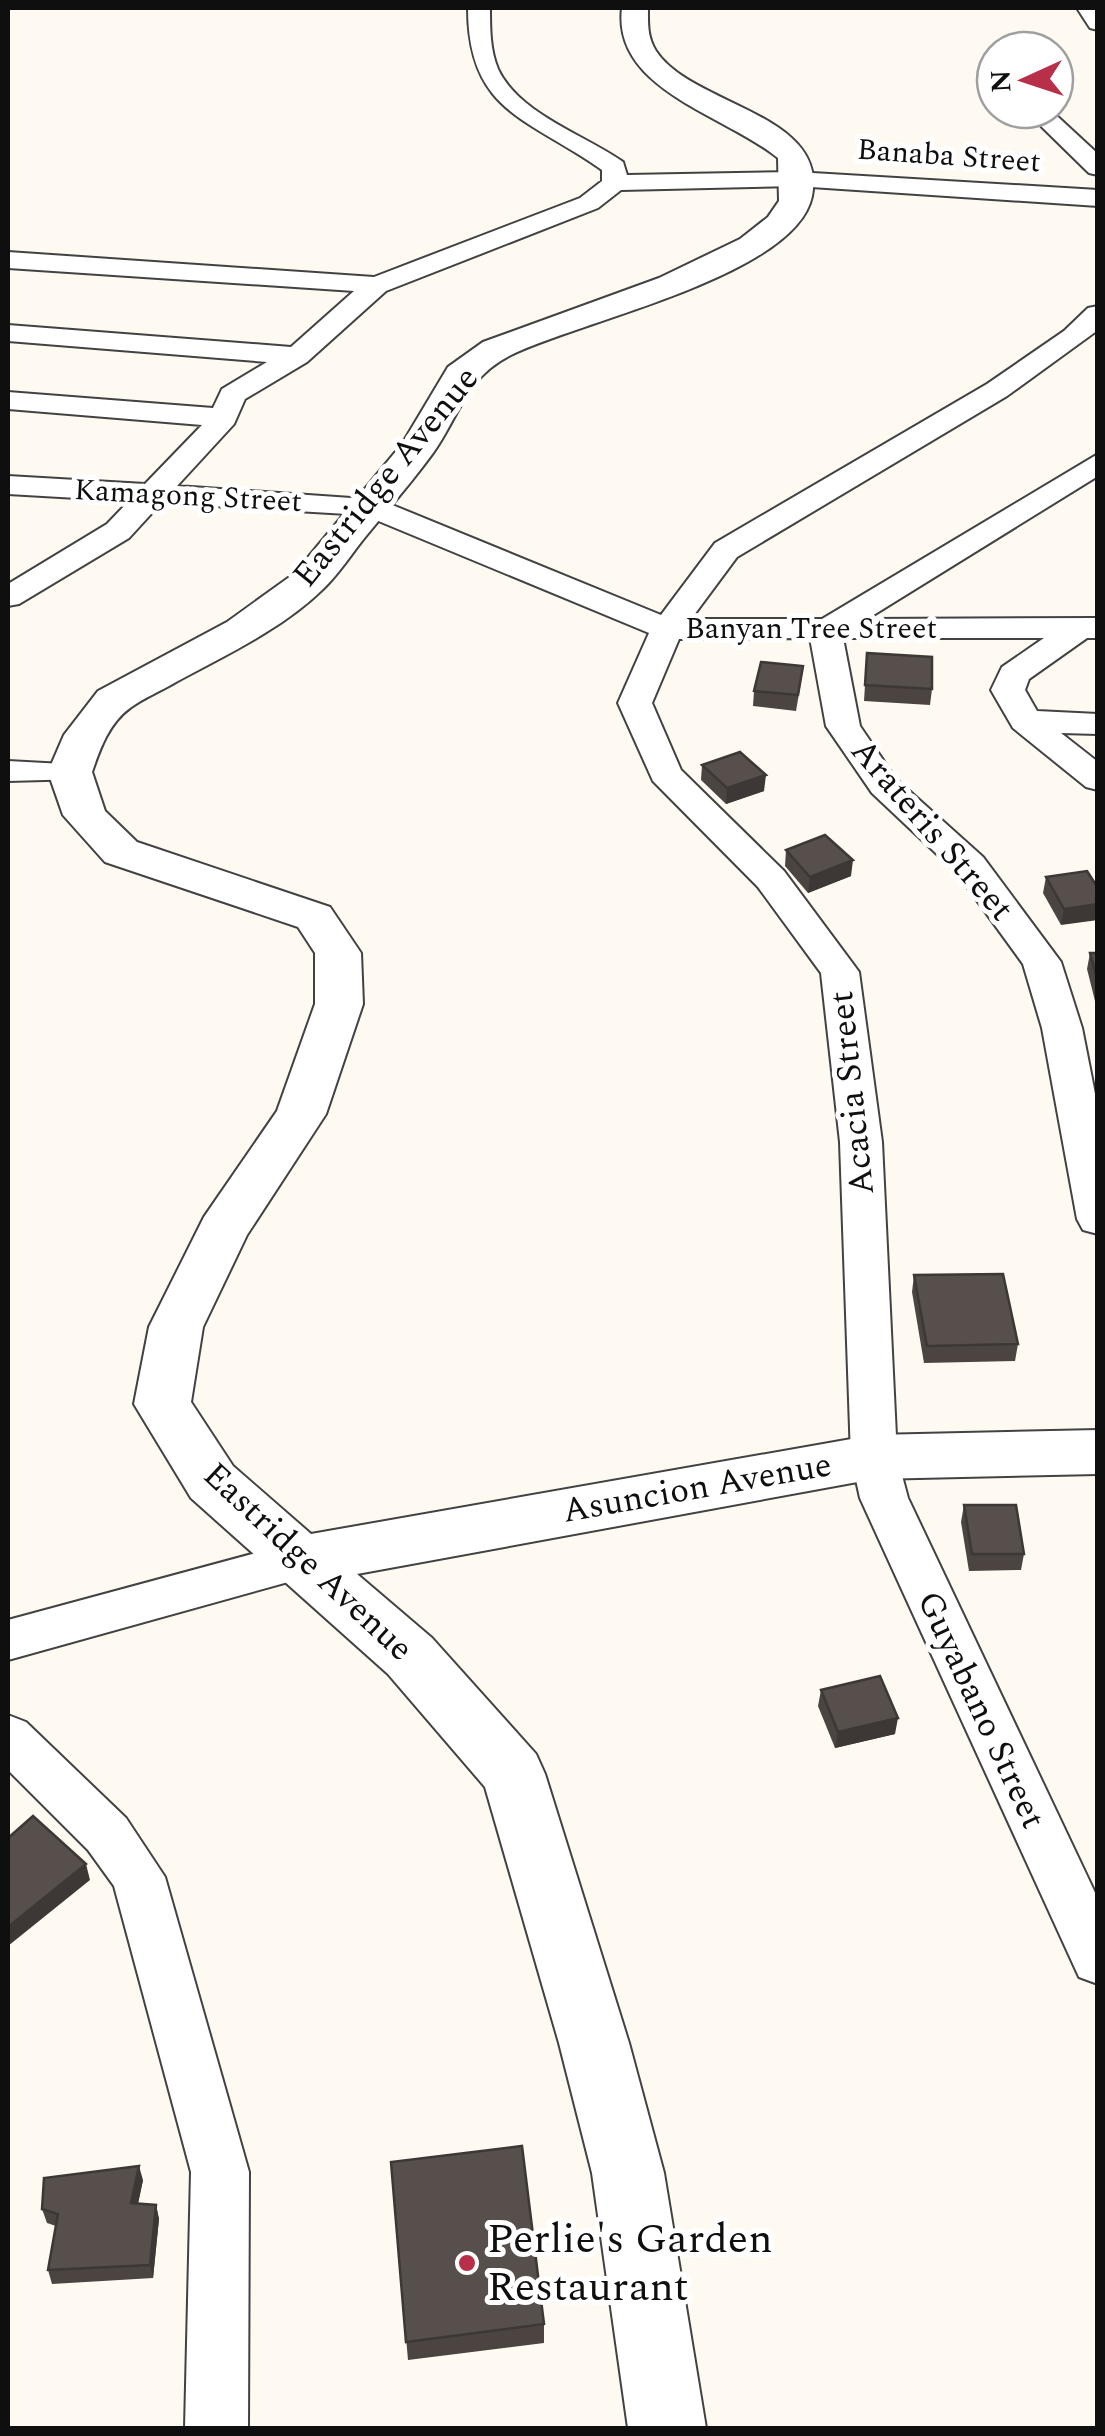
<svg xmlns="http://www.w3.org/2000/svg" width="1105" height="2436" viewBox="0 0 1105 2436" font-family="Spectral,serif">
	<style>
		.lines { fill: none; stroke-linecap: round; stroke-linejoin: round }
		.minor-casing { stroke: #424242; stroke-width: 4 }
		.tertiary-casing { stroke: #424242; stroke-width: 4 }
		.minor { fill: #fff; fill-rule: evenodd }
		.tertiary { fill: #fff; fill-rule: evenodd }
		.wall { fill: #4b4441 }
		.shaded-wall { fill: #3d3735 }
		.building { fill: #574f4c; stroke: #3d3735; stroke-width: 2.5 }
		.poi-dot { fill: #b72f49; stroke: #fff; stroke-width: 4 }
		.labels { text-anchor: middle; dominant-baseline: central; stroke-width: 10; stroke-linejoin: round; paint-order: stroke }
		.far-street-label { font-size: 30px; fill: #0f0f0f; stroke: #fff }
		.street-label { font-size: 35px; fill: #0f0f0f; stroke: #fff }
		.near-poi-label { font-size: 42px; fill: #0f0f0f; stroke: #fff; text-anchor: start }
	</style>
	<rect width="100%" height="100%" fill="#fefaf2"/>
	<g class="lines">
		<g class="minor-casing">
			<g id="minor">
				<path d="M468 8H490C490 29 490 50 498 69 519 114 585 135 623 162L627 175 796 172 1098 190V206L796 186 621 190 598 208 386 291 307 362 245 399 234 424 177 486 380 500 661 615 715 543 987 384 1064 331 1088 308 1098 306V330L1007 396 737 557 691 619H822L1098 454V476L867 619 1098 618V638H1087L1029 679 1025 690 1037 711 1098 714V734L1061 733 1098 762V790L1086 787 1013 728 991 690 1002 667 1044 638H843L860 726 896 779 983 857 1061 962 1082 1028 1098 1109V1234L1083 1230 1077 1219 1042 1028 1023 964 957 873 872 793 826 726 810 638 679 639 652 703 681 770 784 871 859 972 882 1142 897 1457 908 1498 1098 1899V1984L1079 1977 860 1498 851 1457 840 1142 821 973 758 887 653 781 618 703 649 633 364 515 161 503 129 538 19 604 8 606V584L107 524 129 501 8 494V476L145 484 202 425 8 409V392L213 408 222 389 267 362 8 341V325L291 347 354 291 8 268V252L374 277 580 198 602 181V170C529 118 468 113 468 8Z"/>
				<path d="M1077 8H1098V30L1090 28Z"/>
				<path d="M1050 115 1058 117 1098 154V175L1089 173 1042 127 1038 122 1042 117Z"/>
				<path d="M8 761 82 765 87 772 82 779 8 781Z"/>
				<path d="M300 1541 317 1546 324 1560 317 1574 8 1660V1620Z"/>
				<path d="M8 1715 26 1722 126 1818 165 1877 249 2172 248 2428H185L191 2172 114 1886 88 1850 8 1770Z"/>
			</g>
		</g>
		<g class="tertiary-casing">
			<path id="tertiary" d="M622 8H648C648 23 647 37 656 51 692 106 828 113 812 196 796 276 576 322 511 355 465 378 460 415 433 453 412 482 388 509 366 536 352 553 339 574 323 589 282 629 226 655 176 682 161 691 143 698 130 708 109 723 100 749 92 772L105 811 137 842 330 907 361 953 363 1004 326 1114 247 1235 203 1327 191 1402 233 1466 311 1534 874 1435 1098 1430V1474L874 1479 357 1574 432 1638 536 1754 545 1774 629 2043 664 2173 706 2428H628L592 2173 559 2043 485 1787 388 1674 191 1498 134 1404 149 1327 204 1217 277 1111 315 1004V953L298 927 105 862 63 815 48 772 64 735 98 691 227 622 295 573 402 444 448 367 483 342 659 278 740 239 768 217 779 201 778 158C726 115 612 90 622 8Z"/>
		</g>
		<use href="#minor" class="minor"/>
		<use href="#tertiary" class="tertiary"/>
	</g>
	<g class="wall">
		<path d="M867 653 932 689 930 705 864 701Z"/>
		<path d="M801 682 796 711 753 706 754 691Z"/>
		<path d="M702 765 764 791 726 804 701 780Z"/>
		<path d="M786 850 851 876 808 893 785 866Z"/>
		<path d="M1046 877 1098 888 1061 925 1043 893Z"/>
		<path d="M1090 953H1098V1001H1095L1087 969Z"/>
		<path d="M914 1275 1018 1344 1015 1361 924 1363 912 1292Z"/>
		<path d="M964 1505 1024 1554 1021 1570 969 1571 961 1522Z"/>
		<path d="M821 1690 895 1734 835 1748 818 1706Z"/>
		<path d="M391 2162 544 2324V2343L408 2360Z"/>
		<path d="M143 2180 138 2204 156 2205 159 2219 153 2278 52 2284 48 2270 56 2226 47 2223 42 2209Z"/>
	</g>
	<g class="shaded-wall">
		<path d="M766 775 764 791 726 804 727 788Z"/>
		<path d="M853 860 851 876 808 893 810 877Z"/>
		<path d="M1098 904V920L1061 925 1064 909Z"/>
		<path d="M898 1718 895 1734 835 1748 838 1732Z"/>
		<path d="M86 1864 90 1880 8 1946V1927Z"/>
		<path d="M139 2166 143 2180 135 2217 131 2203Z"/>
		<path d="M156 2205 159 2219 153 2278 150 2265Z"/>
	</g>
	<g class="building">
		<path d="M867 653 932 657V689L865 685Z"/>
		<path d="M761 662 803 666 798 695 754 691Z"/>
		<path d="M740 752 766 775 727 788 702 765Z"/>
		<path d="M825 835 853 860 810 877 786 850Z"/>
		<path d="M1087 871 1098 888V904L1064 909 1046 877Z"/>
		<path d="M1090 953H1098V982Z"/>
		<path d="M1003 1274 1018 1344 927 1346 914 1275Z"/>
		<path d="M964 1505H1016L1024 1554H972Z"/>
		<path d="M880 1676 898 1718 838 1732 821 1690Z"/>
		<path d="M33 1816 86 1864 8 1927V1838Z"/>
		<path d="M522 2146 544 2324 406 2342 391 2162Z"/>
		<path d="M139 2166 131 2203 156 2205 150 2265 48 2270 58 2214 42 2209 44 2178Z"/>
	</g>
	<circle class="poi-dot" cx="467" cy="2263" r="10"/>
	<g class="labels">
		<g class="far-street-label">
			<text transform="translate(949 156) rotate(4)">Banaba Street</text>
			<text transform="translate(188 496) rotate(3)">Kamagong Street</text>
			<text x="811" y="629">Banyan Tree Street</text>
		</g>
		<g class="street-label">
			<text transform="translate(386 477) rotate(-51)">Eastridge Avenue</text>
			<text transform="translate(932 830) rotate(49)">Arateris Street</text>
			<text transform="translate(852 1093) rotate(-96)">Acacia Street</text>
			<text transform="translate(697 1488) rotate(-10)">Asuncion Avenue</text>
			<text transform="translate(308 1562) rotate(43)">Eastridge Avenue</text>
			<text transform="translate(981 1710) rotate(65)">Guyabano Street</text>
		</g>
		<g class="near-poi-label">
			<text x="487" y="2239">Perlie's Garden<tspan x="487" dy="48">Restaurant</tspan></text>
		</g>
	</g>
	<rect width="1105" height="2436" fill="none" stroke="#0f0f0f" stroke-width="20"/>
	<g transform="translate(1025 80) rotate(267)"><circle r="48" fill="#ffffff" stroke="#9f9f9f" stroke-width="2.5"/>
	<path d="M0-8L18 38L0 25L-18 38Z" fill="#b72f49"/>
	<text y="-15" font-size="28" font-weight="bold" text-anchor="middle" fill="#0f0f0f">N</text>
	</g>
</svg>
